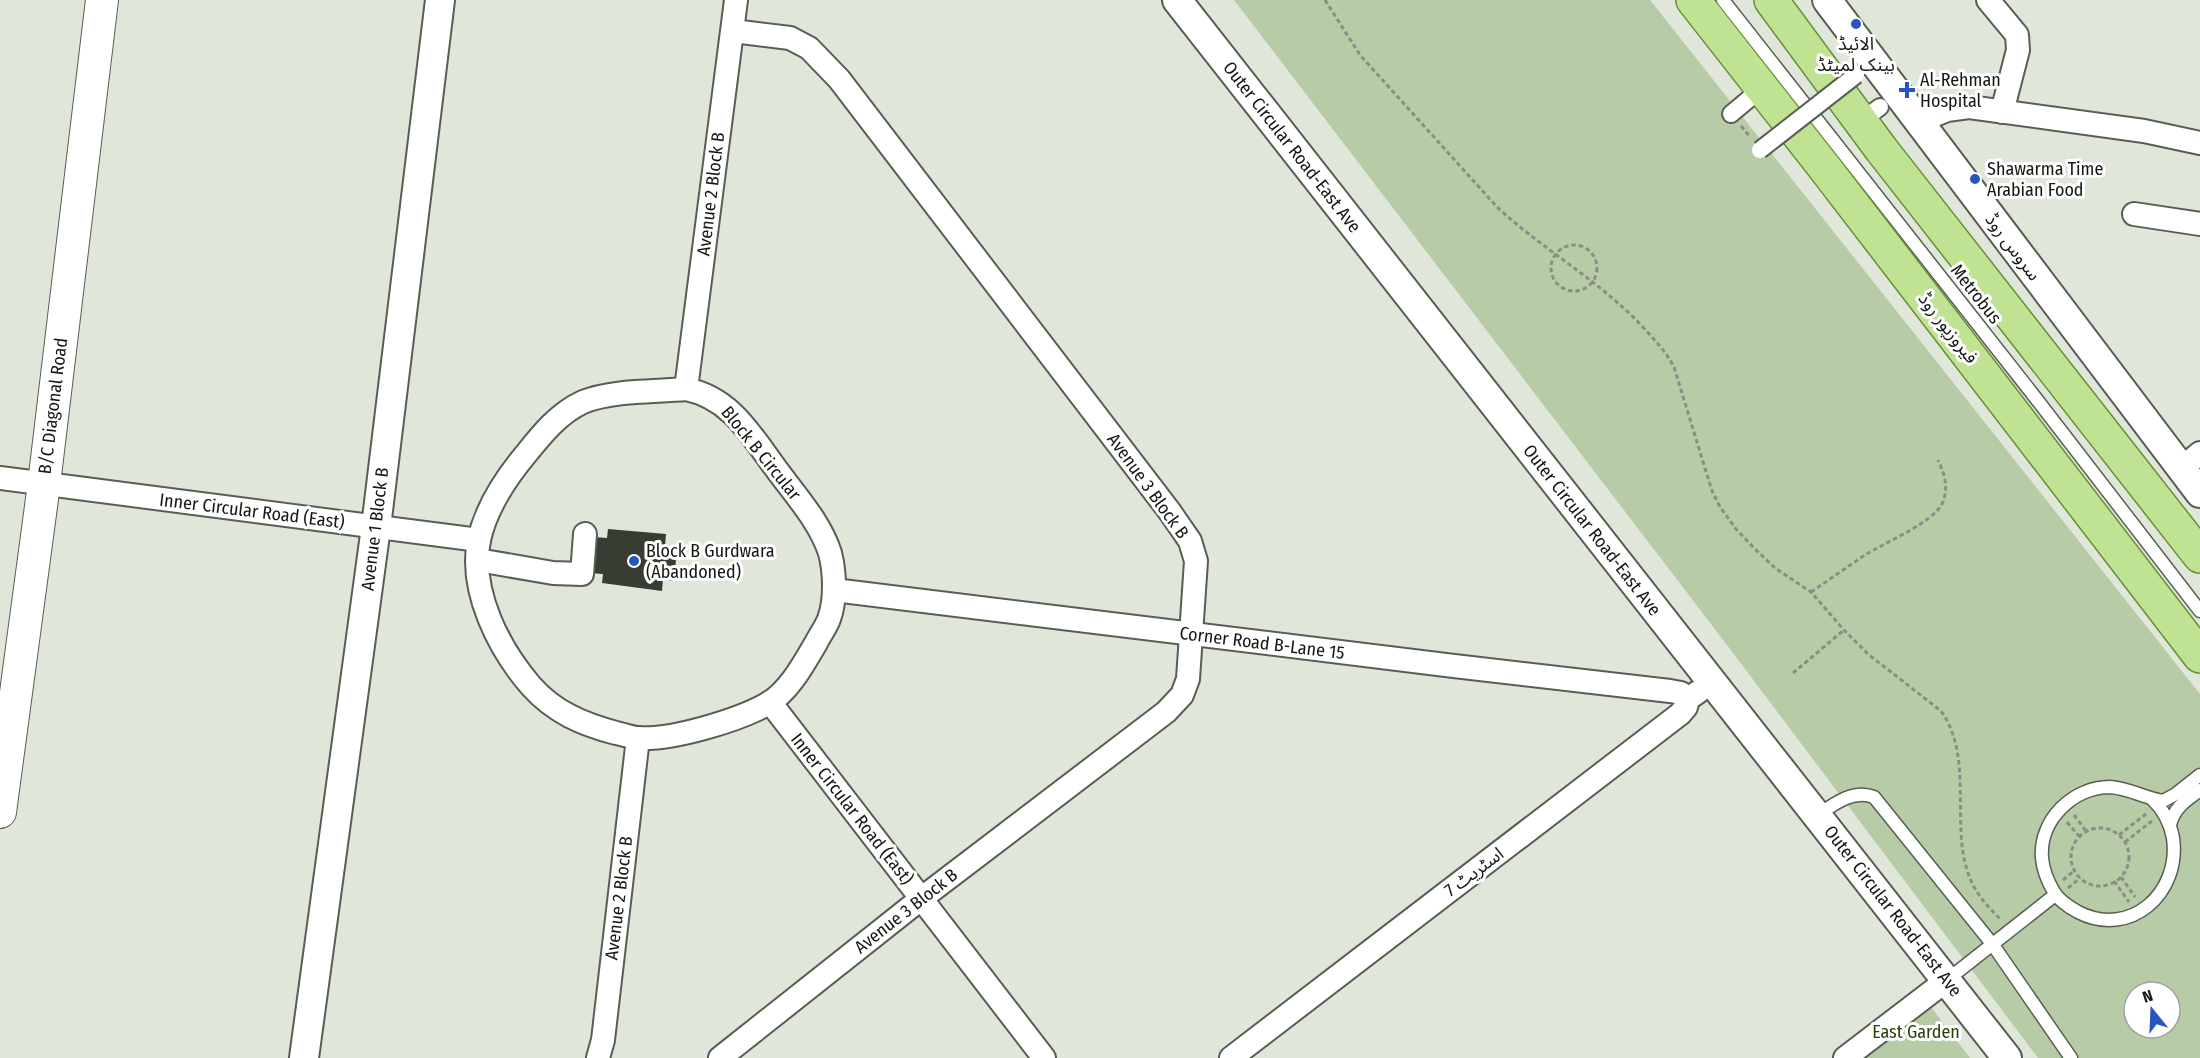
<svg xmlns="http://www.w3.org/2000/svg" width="2200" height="1058" viewBox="0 0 2200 1058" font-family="'Fira Sans Condensed','Noto Sans Arabic',sans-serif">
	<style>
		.green { fill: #b7cba6; fill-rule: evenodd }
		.building { fill: #373d33 }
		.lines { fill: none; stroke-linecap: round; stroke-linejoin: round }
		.service-casing { stroke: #585e53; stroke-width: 15 }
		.pedestrian-casing { stroke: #585e53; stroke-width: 20 }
		.minor-casing { stroke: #585e53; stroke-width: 26 }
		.tertiary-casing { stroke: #585e53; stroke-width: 32 }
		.secondary-casing { stroke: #585e53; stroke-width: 34 }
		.primary-casing { stroke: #678f36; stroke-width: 36 }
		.path { stroke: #898f85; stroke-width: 3; stroke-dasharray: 4.5 3; stroke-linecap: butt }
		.service { stroke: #fff; stroke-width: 12 }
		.pedestrian { stroke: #fff; stroke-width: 16 }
		.minor { stroke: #fff; stroke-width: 22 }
		.tertiary { stroke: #fff; stroke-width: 28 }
		.secondary { stroke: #fff; stroke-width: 32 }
		.primary { stroke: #bfe392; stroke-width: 33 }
		.pedestrian-bridge-casing { stroke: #585e53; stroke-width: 20; stroke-linecap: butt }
		.pedestrian-bridge { stroke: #fff; stroke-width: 16 }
		.poi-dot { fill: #2755c3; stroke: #fff; stroke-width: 2 }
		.labels { text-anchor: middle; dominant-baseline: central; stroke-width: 6; stroke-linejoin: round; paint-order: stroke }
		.poi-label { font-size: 18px; fill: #141712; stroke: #fff; text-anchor: start }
		.street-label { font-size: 18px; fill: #141712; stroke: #fff }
		.park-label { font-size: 18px; fill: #294008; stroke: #fff }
	</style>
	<rect width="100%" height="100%" fill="#e0e7da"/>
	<g class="green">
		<path d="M1234 0H1650L2200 694V1058H2038L1727 645ZM2134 992H2170V1028H2134Z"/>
		<path d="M1921 994 1970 1058H1843Z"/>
	</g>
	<path class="building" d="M608 529 666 534 665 547 677 548 674 581 663 579 662 591 602 583 603 574 590 573 594 537 607 538Z"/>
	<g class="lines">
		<g class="service-casing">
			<g id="service">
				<path d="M1723 0 2031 392 2200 611"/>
				<path d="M2152 799C2164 810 2170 822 2173 838 2181 893 2130 939 2078 912 2069 907 2059 901 2054 892 2048 882 2043 870 2042 858 2039 820 2073 787 2110 787 2128 788 2145 798 2163 801L2176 794 2200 775"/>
				<path d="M1818 815C1835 803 1854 789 1874 797L1993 945 2071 1058"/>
				<path d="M2170 825C2174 807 2187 800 2200 790"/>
				<path d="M1947 980 2055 895"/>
			</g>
		</g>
		<g class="pedestrian-casing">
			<g id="pedestrian">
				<path d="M1731 114 1762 88"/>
				<path d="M1861 121 1880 107"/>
			</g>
		</g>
		<g class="minor-casing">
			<g id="minor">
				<path d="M1988 0 2017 35 2018 50 2002 112"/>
				<path d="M1918 122 1947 110 1969 107 2144 131 2200 143"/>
				<path d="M2134 214 2200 224"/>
				<path d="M686 389C731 398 751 435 777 470 796 496 820 522 830 553 835 572 836 600 829 619 826 627 820 635 816 643 804 663 790 690 769 703 740 720 670 741 637 738 630 737 622 734 616 733 582 724 554 712 531 686 499 649 469 591 479 540 486 508 506 478 526 454 542 434 559 413 583 402 612 390 654 392 686 389Z"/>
				<path d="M686 389 736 0"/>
				<path d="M2181 469 2200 453"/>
				<path d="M0 478 479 540"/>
				<path d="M478 560 553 573 582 574 585 534"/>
				<path d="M834 590 1454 666 1670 691 1681 693 1688 699"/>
				<path d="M770 702 1044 1058"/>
				<path d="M598 1058 603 1040 638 738"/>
				<path d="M720 1058 922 898 1166 712 1182 695 1188 679 1196 561 1190 541 1170 512 839 79 809 48 790 38 733 31"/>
				<path d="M1231 1058 1680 714 1686 707 1688 699 1698 692"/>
				<path d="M1845 1058 1947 980"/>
			</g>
		</g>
		<g class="tertiary-casing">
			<g id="tertiary">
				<path d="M1177 0 2007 1058"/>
				<path d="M1827 0 2200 493"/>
				<path d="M304 1058 376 527 440 0"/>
			</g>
		</g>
		<g class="secondary-casing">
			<path id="secondary" d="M0 812 44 484 102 0"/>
		</g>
		<g class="primary-casing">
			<g id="primary">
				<path d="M1693 0 1824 167 2200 656"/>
				<path d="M1771 0 1881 149 2200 556"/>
			</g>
		</g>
		<g class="path">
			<path d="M1325 0 1360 55 1497 207C1542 249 1597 279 1640 324 1653 338 1665 350 1674 367L1712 491 1720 507 1736 529 1755 549 1775 568 1811 592 1844 630 1868 654 1941 711C1975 758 1949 829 1970 878 1976 894 1988 907 2000 919"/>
			<path d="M1741 126 1750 137"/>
			<circle cx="1574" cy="268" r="23"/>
			<path d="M1811 592C1829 580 1847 567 1865 555 1884 543 1932 523 1942 504 1949 488 1945 475 1938 460"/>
			<path d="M1793 673 1844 630"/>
			<path d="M2074 815 2086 831"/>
			<path d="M2067 822 2079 836"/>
			<circle cx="2100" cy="857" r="29"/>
			<path d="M2119 835 2146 814"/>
			<path d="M2125 842 2152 821"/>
			<path d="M2121 877 2135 897"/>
			<path d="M2063 880 2074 871"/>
			<path d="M2114 881 2129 902"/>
			<path d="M2068 888 2080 878"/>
		</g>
		<use href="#service" class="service"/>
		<use href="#pedestrian" class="pedestrian"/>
		<use href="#minor" class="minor"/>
		<use href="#tertiary" class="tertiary"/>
		<use href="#secondary" class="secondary"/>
		<use href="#primary" class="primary"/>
		<g class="pedestrian-bridge-casing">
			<path id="pedestrian-bridge" d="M1760 150 1856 75"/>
		</g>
		<use href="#pedestrian-bridge" class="pedestrian-bridge"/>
	</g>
	<g class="poi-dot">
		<circle cx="1856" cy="24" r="6"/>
		<path d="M1904 81h6v6h6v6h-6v6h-6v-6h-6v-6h6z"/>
		<circle cx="1975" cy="179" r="6"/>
		<circle cx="634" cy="561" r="6"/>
	</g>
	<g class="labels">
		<g class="poi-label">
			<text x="1856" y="44" text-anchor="middle">الائیڈ<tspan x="1856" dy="21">بینک لمیٹڈ</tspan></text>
			<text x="1920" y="80">Al-Rehman<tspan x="1920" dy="21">Hospital</tspan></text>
			<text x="1987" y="169">Shawarma Time<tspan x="1987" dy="21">Arabian Food</tspan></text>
			<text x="646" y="551">Block B Gurdwara<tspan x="646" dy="21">(Abandoned)</tspan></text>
		</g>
		<g class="street-label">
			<text transform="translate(1292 147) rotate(52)">Outer Circular Road-East Ave</text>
			<text transform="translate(711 194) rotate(-83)">Avenue 2 Block B</text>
			<text transform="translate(2013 247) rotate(53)">سروس روڈ</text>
			<text transform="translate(1976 294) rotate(52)">Metrobus</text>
			<text transform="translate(1948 328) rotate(52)">فیروزپور روڈ</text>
			<text transform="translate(53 406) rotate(-83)">B/C Diagonal Road</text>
			<text transform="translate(761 453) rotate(51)">Block B Circular</text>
			<text transform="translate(1148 486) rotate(54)">Avenue 3 Block B</text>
			<text transform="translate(252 511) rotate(7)">Inner Circular Road (East)</text>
			<text transform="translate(375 529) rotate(-83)">Avenue 1 Block B</text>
			<text transform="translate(1592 530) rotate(52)">Outer Circular Road-East Ave</text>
			<text transform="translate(1262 643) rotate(7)">Corner Road B-Lane 15</text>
			<text transform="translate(852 809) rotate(52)">Inner Circular Road (East)</text>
			<text transform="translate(1474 872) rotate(-37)">اسٹریٹ 7</text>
			<text transform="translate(619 898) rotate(-83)">Avenue 2 Block B</text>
			<text transform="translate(906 911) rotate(-38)">Avenue 3 Block B</text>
			<text transform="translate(1893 911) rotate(52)">Outer Circular Road-East Ave</text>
		</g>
		<g class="park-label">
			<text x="1916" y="1032">East Garden</text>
		</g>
	</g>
	<g transform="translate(2152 1010) rotate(342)"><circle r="28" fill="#ffffff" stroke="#a1a2a0" stroke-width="1.5"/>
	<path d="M0-4.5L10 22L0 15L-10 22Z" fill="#2755c3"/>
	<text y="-9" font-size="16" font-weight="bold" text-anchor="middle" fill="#141712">N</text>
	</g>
</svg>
